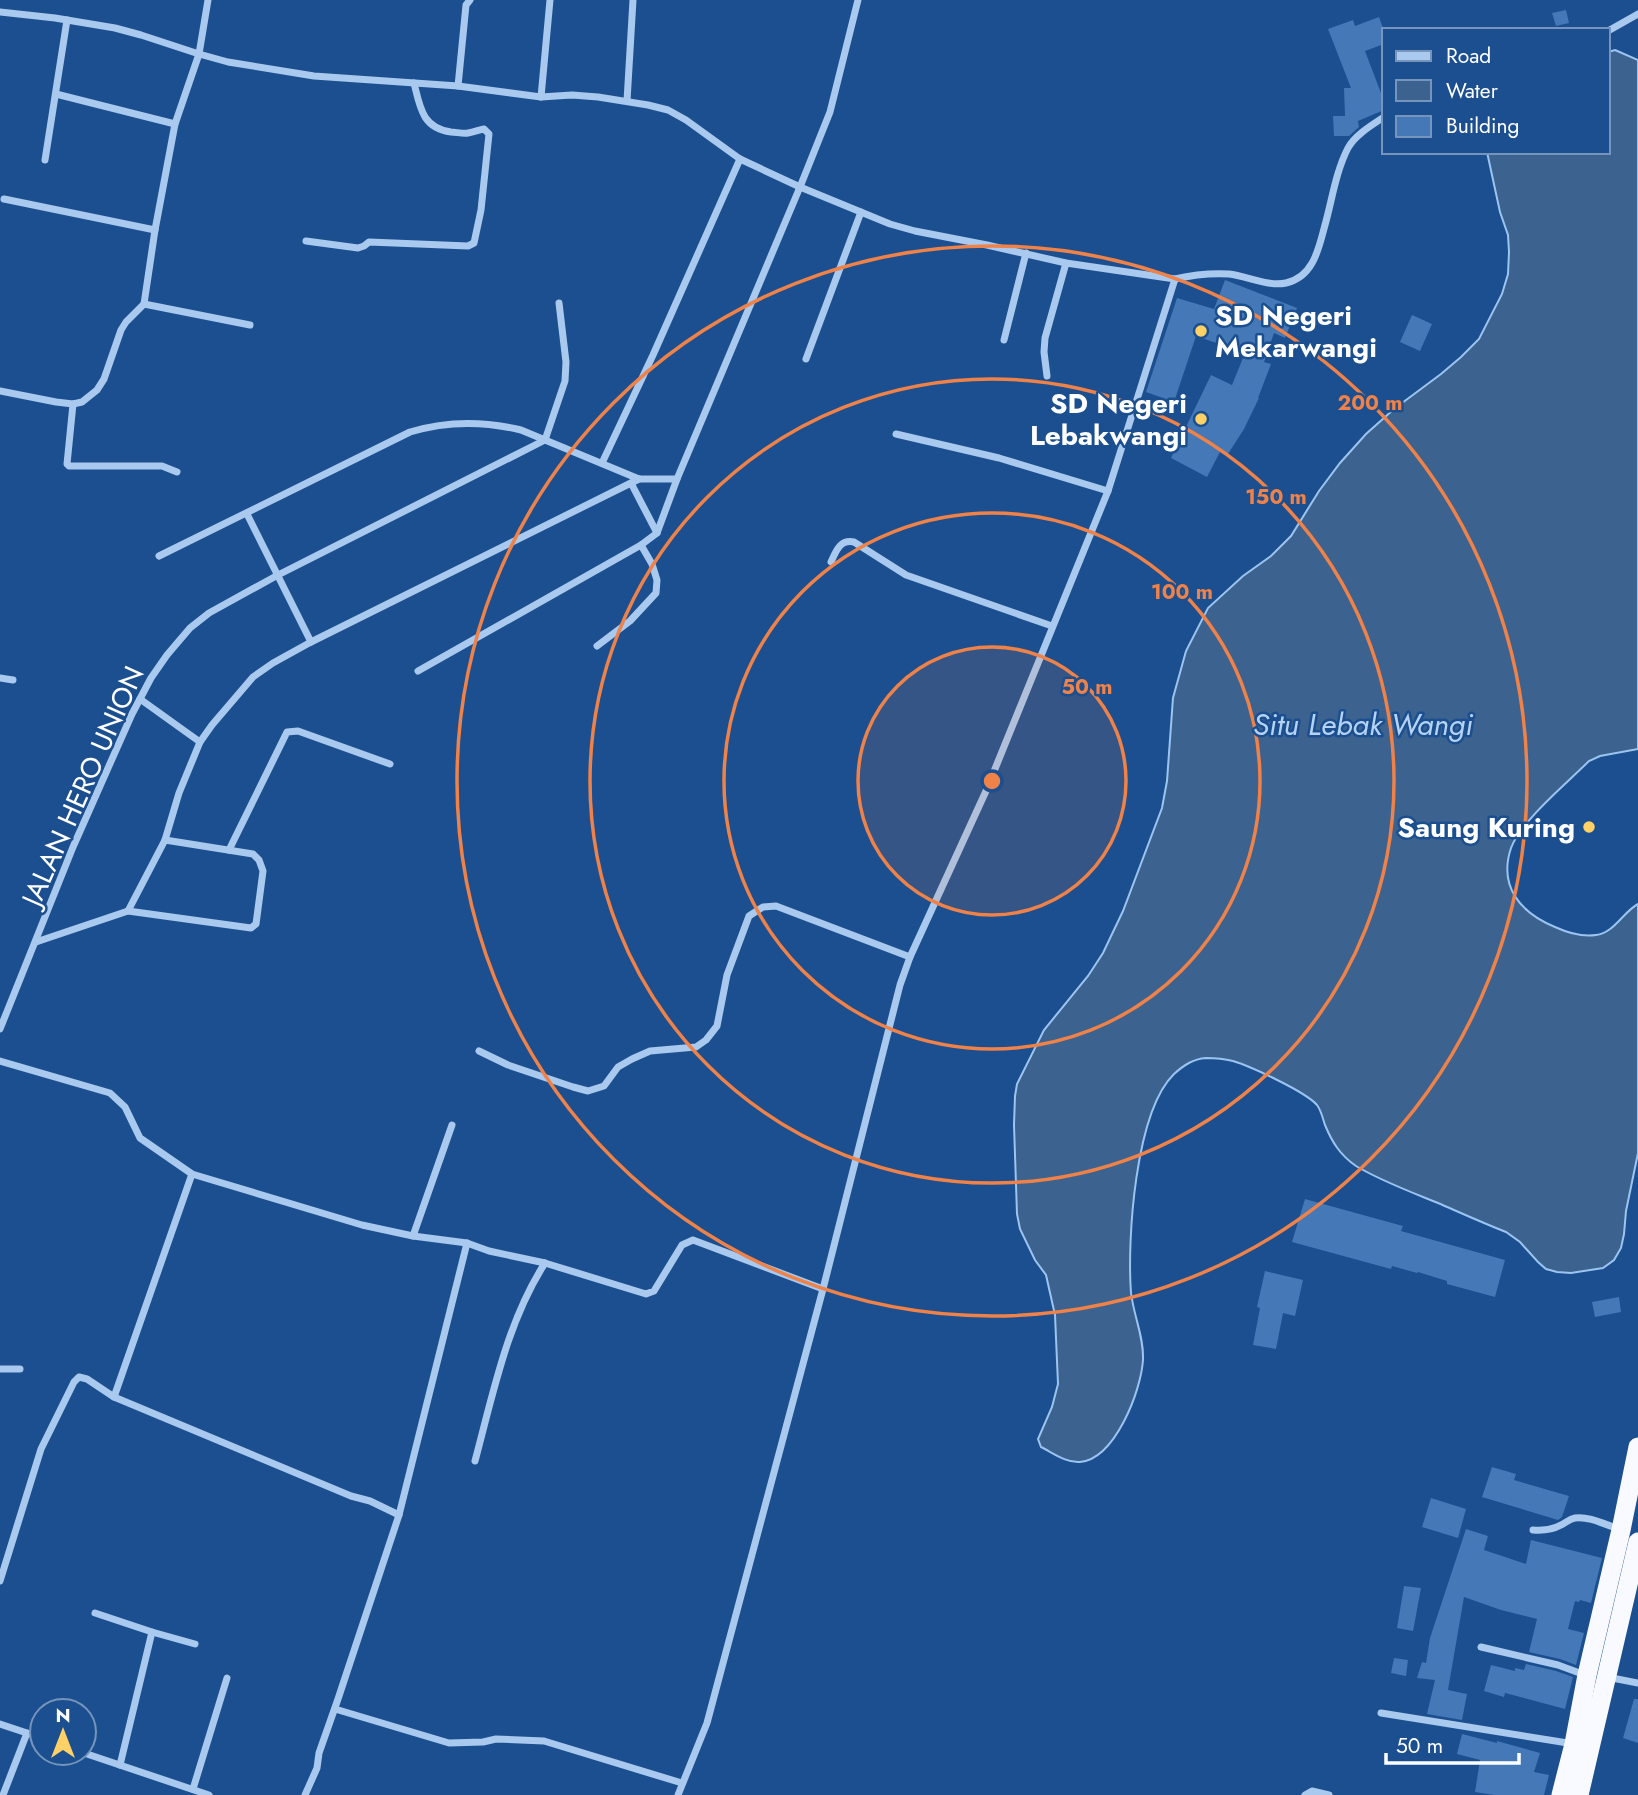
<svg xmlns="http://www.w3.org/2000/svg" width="1638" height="1795" viewBox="0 0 1638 1795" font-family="Jost,sans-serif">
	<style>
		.water { fill: #3c6290; stroke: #9cc4f0; stroke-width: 2 }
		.building { fill: #4478b7 }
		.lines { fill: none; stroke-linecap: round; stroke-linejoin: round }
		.minor { stroke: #a9c9ee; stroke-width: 7 }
		.trunk { stroke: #f8faff; stroke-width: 19 }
		.ring { fill: none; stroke: #ee8249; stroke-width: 3.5 }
		.poi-dot { fill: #ffd166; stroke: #1b4f8f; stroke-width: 2.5 }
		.labels { text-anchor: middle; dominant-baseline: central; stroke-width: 5; stroke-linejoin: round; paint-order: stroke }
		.poi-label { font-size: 28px; font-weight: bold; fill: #fff; stroke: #1b4f8f; text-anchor: end }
		.street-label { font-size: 28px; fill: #fff; stroke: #1b4f8f }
		.water-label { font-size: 30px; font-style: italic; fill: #b5d3f5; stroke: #1b4f8f }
		.centre { fill: #ee8249; stroke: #1b4f8f; stroke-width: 3.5 }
		.ring-label { font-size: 21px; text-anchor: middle; font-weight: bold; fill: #ee8249; stroke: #1b4f8f; stroke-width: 5; stroke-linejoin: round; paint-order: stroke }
	</style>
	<rect width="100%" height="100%" fill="#1b4f8f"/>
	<path class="water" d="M1615 50 1638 60V749L1600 756 1589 761C1567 783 1521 821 1511 848 1498 887 1521 913 1555 927 1568 933 1582 937 1596 935 1614 933 1623 912 1638 904V1153L1626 1211 1624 1234 1621 1248 1614 1260 1603 1268 1571 1273 1557 1272 1546 1269 1538 1262 1520 1242 1506 1232C1483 1223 1461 1213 1438 1203 1411 1192 1381 1181 1356 1166 1340 1155 1332 1142 1325 1125 1323 1119 1321 1110 1317 1105 1306 1092 1250 1066 1233 1061 1225 1059 1214 1058 1206 1058 1193 1059 1184 1065 1174 1074 1135 1112 1127 1240 1131 1293 1134 1317 1144 1337 1143 1360 1141 1391 1115 1459 1080 1462 1066 1463 1053 1453 1041 1447L1038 1439 1052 1407 1058 1384 1055 1315 1046 1275 1035 1260 1020 1229 1017 1214 1014 1125 1015 1096 1017 1084 1044 1030 1088 976 1103 953 1123 911 1162 808 1167 781 1173 698 1186 651 1208 608 1243 576 1271 556 1291 536 1319 491 1340 463 1366 434 1394 409 1441 374 1461 357 1479 339 1502 294 1508 274 1509 252 1508 235 1500 212 1487 152H1608V52Z"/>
	<g class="building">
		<path d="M1566 10 1569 23 1556 26 1552 13Z"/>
		<path d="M1379 17 1384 31V44L1365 51 1384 101V110L1358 121 1359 127 1349 136H1334L1333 116H1345L1344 88H1351L1328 29 1353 20 1355 26Z"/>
		<path d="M1225 280 1297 308 1285 338 1274 333 1264 362 1271 364 1258 398H1259L1244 429 1228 454 1221 450 1207 477 1171 458 1211 375 1232 385 1245 353 1196 336 1174 402 1146 392 1177 298 1214 309Z"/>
		<path d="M1412 315 1432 324 1420 351 1400 342Z"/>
		<path d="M1305 1199 1403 1226 1401 1231 1505 1260 1495 1297 1447 1284V1281L1418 1272 1417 1273 1392 1266 1391 1269 1292 1242Z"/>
		<path d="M1265 1271 1303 1280 1295 1316 1283 1313 1276 1349 1253 1345 1260 1308 1257 1307Z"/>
		<path d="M1619 1297 1621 1312 1595 1317 1592 1302Z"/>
		<path d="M1492 1467 1516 1474 1514 1480 1569 1496 1562 1517 1558 1520 1482 1497Z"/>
		<path d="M1431 1498 1466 1509 1458 1538 1422 1527Z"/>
		<path d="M1466 1529 1488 1536 1484 1550 1526 1564 1531 1540 1602 1558 1591 1603 1580 1600 1579 1602 1575 1601 1568 1629 1584 1633 1576 1665 1560 1659 1529 1652 1537 1619 1501 1610 1464 1597 1448 1690 1467 1694 1462 1720 1427 1714 1435 1680 1417 1678 1422 1662 1426 1663 1430 1638Z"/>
		<path d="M1404 1586 1421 1588 1413 1631 1397 1628Z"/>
		<path d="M1394 1658 1408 1660 1406 1676 1391 1673Z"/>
		<path d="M1526 1664 1556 1671 1573 1677 1565 1709 1505 1693 1504 1697 1484 1691 1491 1665 1515 1671V1668L1524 1670Z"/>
		<path d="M1634 1699H1638V1743L1623 1738Z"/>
		<path d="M1462 1734 1497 1743V1741L1540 1753 1534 1772 1549 1775 1544 1795H1494L1475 1792 1480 1760 1457 1754Z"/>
	</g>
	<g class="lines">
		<g class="minor">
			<path d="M0 12 55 18 115 28 141 35 199 54 228 62 314 76 458 86 541 97 572 95 598 97 648 105 668 110 686 120 740 159 800 187 830 112 858 0"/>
			<path d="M1608 31 1638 14"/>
			<path d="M458 86 466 5 470 0"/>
			<path d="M56 94 175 124"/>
			<path d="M541 97 550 0"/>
			<path d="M627 101 633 0"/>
			<path d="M45 160 67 20"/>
			<path d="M4 199 155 230"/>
			<path d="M306 241 358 248 364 246 369 242 468 246 474 243 481 210 489 134 484 129C479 130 474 132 468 133 463 134 456 132 451 132 422 128 420 107 414 83"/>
			<path d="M144 304 250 325"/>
			<path d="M1004 340 1026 253"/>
			<path d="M806 359 861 212"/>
			<path d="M1047 376 1044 352 1045 338 1066 263"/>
			<path d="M0 391 56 402 73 404 82 402 97 390 104 379 121 330 126 322 144 304 155 230 175 124 199 54 208 0"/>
			<path d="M73 404 67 464 69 466H162L177 472"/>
			<path d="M896 434 999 458 1108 491"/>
			<path d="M545 440 565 381 566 362 559 303"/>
			<path d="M602 463 653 355 740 159"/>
			<path d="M631 483 657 533"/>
			<path d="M247 514 311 642"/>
			<path d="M159 556 410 432C446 421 484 421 521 430L639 479H677L800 187 890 224 915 231 987 245 1066 263 1175 279C1192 275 1211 273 1229 274 1247 276 1268 287 1286 283 1314 277 1319 247 1325 225 1332 200 1336 171 1348 148 1355 135 1372 125 1384 117"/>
			<path d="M831 562C836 551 840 539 854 542L906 575 1052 626"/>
			<path d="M597 646 630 621 656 593 657 580 652 564 641 545"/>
			<path d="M418 671 641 545 657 533 677 479"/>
			<path d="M0 678 13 680"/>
			<path d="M140 699 200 742"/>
			<path d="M229 850 287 732 298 731 390 764"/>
			<path d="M128 911 251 928 256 924 263 871 259 860 253 854 165 840"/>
			<path d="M36 942 128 911 165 840 179 793 200 742 212 725 253 677 273 663 311 642 639 479"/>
			<path d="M0 1029 73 847 132 714 151 678 167 655 190 628 209 613 278 575 545 440"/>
			<path d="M479 1051 508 1065 573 1087 588 1091 604 1086 618 1067 632 1059 650 1051 696 1047 706 1040 717 1026 727 975 749 916 763 907 776 906 910 957"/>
			<path d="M0 1061 110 1093 125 1107 140 1138 192 1174 362 1225 413 1236 467 1243 489 1251 545 1263 646 1294 654 1291 682 1245 693 1240 823 1289"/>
			<path d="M413 1236 452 1125"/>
			<path d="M0 1369H20"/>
			<path d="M114 1397 192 1174"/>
			<path d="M475 1461C493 1394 507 1322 545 1263"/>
			<path d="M1533 1530C1544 1531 1552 1530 1561 1525 1566 1523 1569 1519 1575 1518 1589 1516 1606 1525 1619 1529"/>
			<path d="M0 1581 41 1449 74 1382 79 1377 87 1379 114 1397 351 1496 370 1501 399 1515"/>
			<path d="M95 1613 152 1632 120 1765"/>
			<path d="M152 1632 195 1644"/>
			<path d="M1481 1647 1558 1665 1585 1675"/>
			<path d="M1607 1677 1638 1683"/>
			<path d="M335 1709 449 1743 483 1742 496 1739 544 1741 682 1783"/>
			<path d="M1381 1713 1574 1744"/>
			<path d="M0 1724 42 1738"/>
			<path d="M84 1753 209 1795"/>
			<path d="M193 1789 227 1678"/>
			<path d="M3 1795 27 1733"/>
			<path d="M305 1795 317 1768 319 1753 338 1699 399 1515 467 1243"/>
			<path d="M678 1795 707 1723 823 1289 900 985 910 957 986 791 1108 491 1175 279"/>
			<path d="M1305 1795 1312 1791 1329 1795"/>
		</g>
		<g class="trunk">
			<path d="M1561 1795 1574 1744 1587 1675 1621 1530 1638 1447"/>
			<path d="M1579 1795 1638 1542"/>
		</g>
	</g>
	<circle cx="992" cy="781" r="134" fill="#ee8249" fill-opacity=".12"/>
	<g class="ring">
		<circle cx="992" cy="781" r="134"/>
		<circle cx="992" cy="781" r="268"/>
		<circle cx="992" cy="781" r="402"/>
		<circle cx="992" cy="781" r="535"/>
	</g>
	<g class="poi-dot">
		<circle cx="1201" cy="331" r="7"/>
		<circle cx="1201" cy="419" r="7"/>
		<circle cx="1589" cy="827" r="7"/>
	</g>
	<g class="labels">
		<g class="poi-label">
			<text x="1215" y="315" text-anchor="start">SD Negeri<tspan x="1215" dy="32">Mekarwangi</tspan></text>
			<text x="1187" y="403">SD Negeri<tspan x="1187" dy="32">Lebakwangi</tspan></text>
			<text x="1575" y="827">Saung Kuring</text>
		</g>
		<g class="street-label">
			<text transform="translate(83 786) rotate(-66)">JALAN HERO UNION</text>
		</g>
		<g class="water-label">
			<text x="1363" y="724">Situ Lebak Wangi</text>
		</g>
	</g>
	<circle cx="992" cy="781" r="10" class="centre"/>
	<g class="ring-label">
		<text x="1370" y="410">200 m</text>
		<text x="1276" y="504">150 m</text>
		<text x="1182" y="599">100 m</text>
		<text x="1087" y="694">50 m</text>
	</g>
	<rect x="1382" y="28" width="228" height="126" fill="#1b4f8f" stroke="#7695bc" stroke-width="2"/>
	<rect x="1396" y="51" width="35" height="10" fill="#a9c9ee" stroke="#7695bc" stroke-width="2"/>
	<text x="1446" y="63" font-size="21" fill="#ffffff">Road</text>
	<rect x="1396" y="80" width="35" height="21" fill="#3c6290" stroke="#7695bc" stroke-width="2"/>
	<text x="1446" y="98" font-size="21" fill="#ffffff">Water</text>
	<rect x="1396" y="116" width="35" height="21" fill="#4478b7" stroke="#7695bc" stroke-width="2"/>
	<text x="1446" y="133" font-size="21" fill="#ffffff">Building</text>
	<g transform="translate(63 1732)"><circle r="33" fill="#1b4f8f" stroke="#7695bc" stroke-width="2"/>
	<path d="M0-5L12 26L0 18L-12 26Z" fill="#ffd166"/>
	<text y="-10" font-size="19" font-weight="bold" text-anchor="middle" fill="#ffffff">N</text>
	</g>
	<path d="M1386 1753v10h133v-10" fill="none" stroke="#ffffff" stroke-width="3.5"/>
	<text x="1396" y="1753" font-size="21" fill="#ffffff" stroke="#1b4f8f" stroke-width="5" paint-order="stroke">50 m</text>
</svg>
